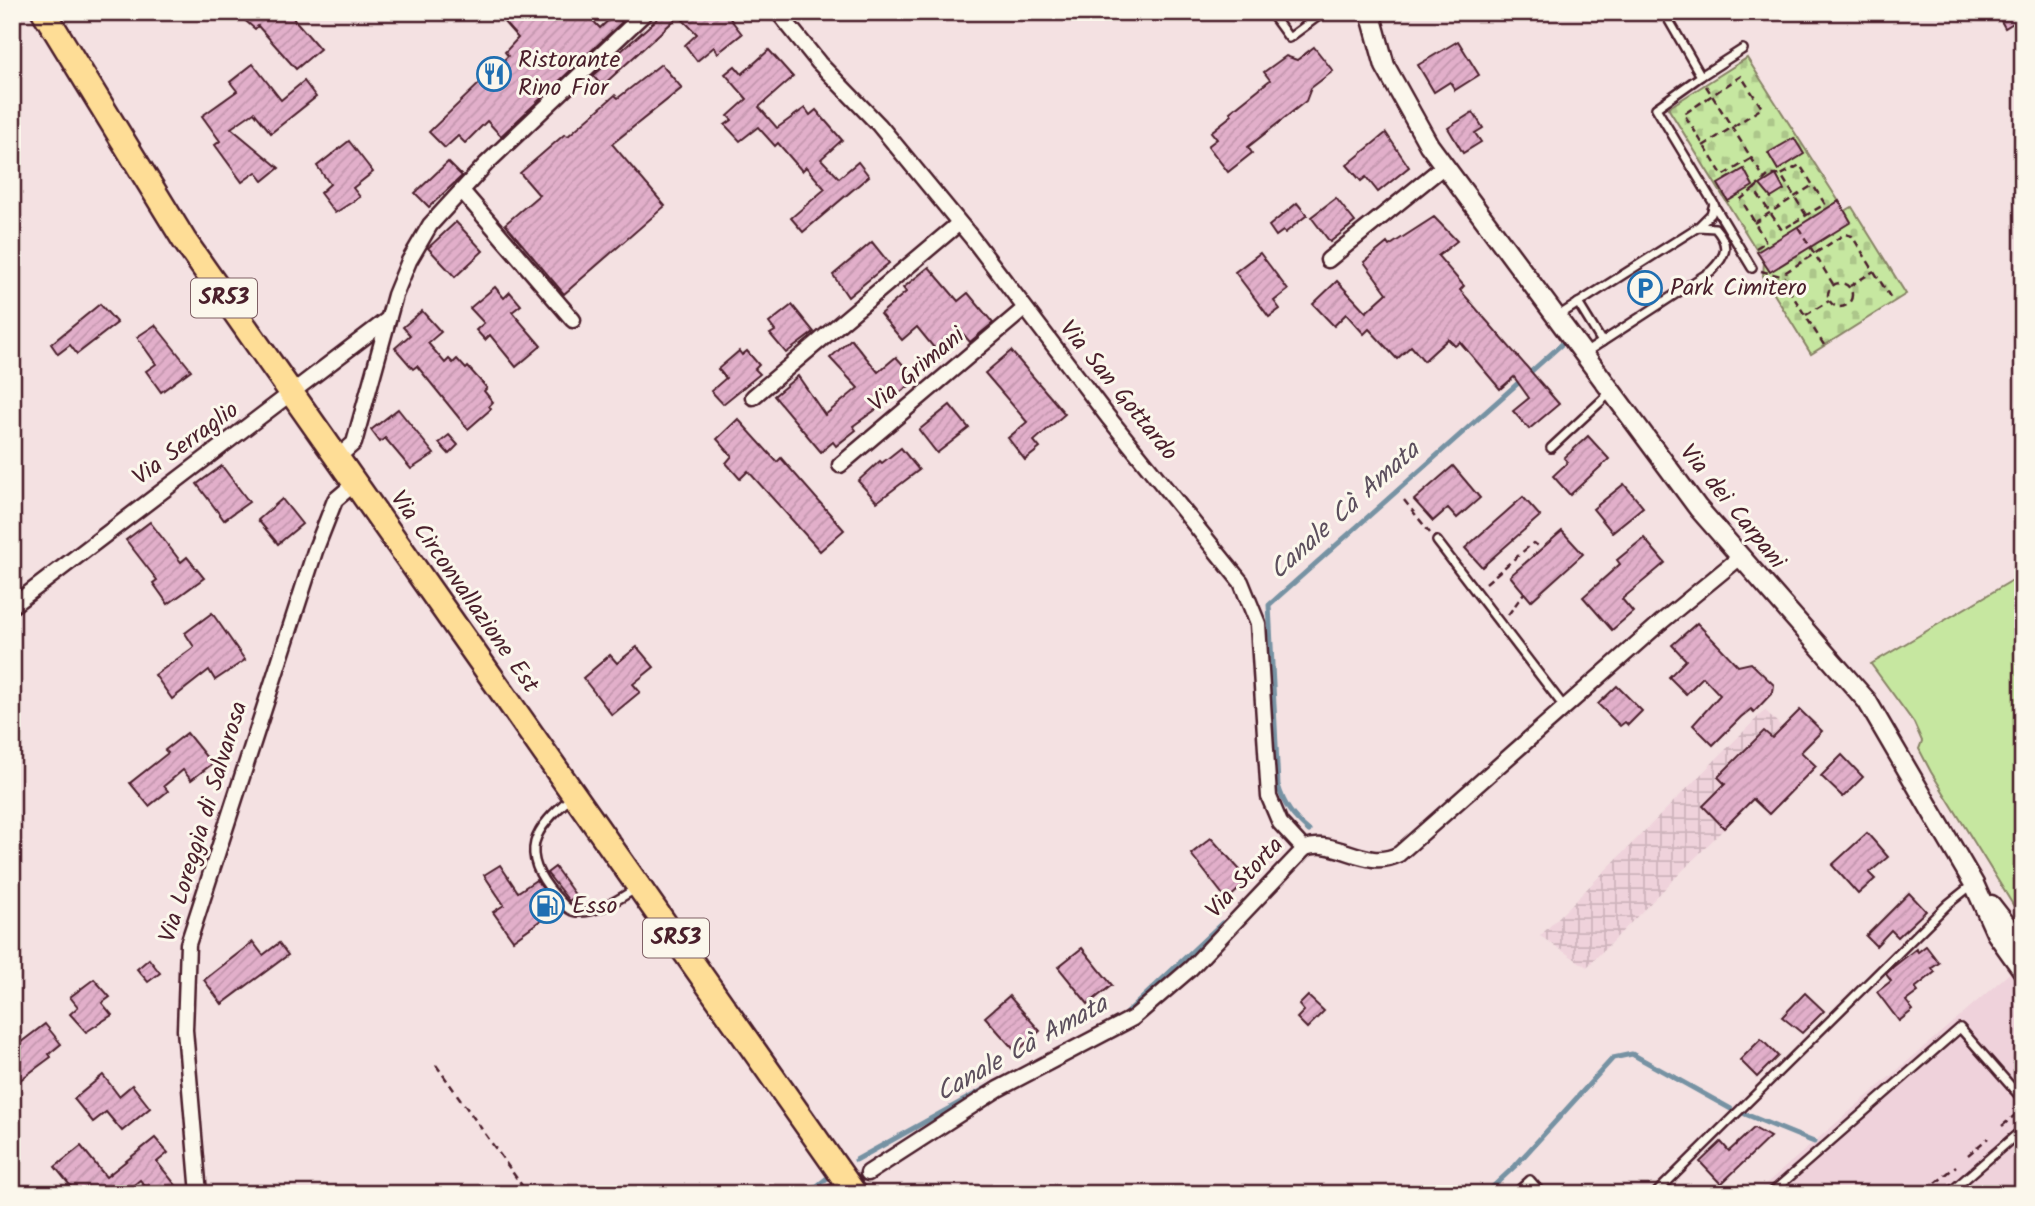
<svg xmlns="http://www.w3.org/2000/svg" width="2035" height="1206" viewBox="0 0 2035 1206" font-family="Kalam,sans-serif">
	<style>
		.built { fill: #efd2db }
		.industrial { fill: url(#industrial-grid) }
		.cemetery { fill: url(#cemetery-stones); stroke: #888366; stroke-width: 2 }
		.park { fill: #c6e7a0; stroke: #888366; stroke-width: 2 }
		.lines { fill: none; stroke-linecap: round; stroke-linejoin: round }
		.stream { stroke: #7692a3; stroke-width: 5 }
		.building { fill: url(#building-hatch); stroke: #4a1f2b; stroke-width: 2 }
		.service-casing { stroke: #4a1f2b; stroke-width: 12 }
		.minor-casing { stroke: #4a1f2b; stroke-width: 19 }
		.tertiary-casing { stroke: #4a1f2b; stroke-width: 23 }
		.primary-casing { stroke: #4a1f2b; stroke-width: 28 }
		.path { stroke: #4a1f2b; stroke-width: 2.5; stroke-dasharray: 7 5; stroke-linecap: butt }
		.service { stroke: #fbf7ec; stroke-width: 7 }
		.minor { stroke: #fbf7ec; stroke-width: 14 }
		.tertiary { stroke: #fbf7ec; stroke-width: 18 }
		.primary { stroke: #fedd96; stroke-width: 23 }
		.labels { text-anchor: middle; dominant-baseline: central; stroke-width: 6; stroke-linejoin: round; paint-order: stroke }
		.shield { fill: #fbf7ec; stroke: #7f6065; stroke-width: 2 }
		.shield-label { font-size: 23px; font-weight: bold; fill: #4a1f2b }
		.poi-label { font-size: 24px; fill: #4a1f2b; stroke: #fbf7ec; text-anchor: start }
		.street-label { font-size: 24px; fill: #4a1f2b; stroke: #fbf7ec }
		.water-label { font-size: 26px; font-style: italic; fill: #5c4f5d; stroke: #fbf7ec }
	</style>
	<defs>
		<pattern id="industrial-grid" width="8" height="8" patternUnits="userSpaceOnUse" patternTransform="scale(1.75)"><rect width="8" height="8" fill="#efd2db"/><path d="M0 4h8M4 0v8" fill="none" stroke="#ceb4bc"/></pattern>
		<pattern id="cemetery-stones" width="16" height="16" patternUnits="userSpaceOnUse" patternTransform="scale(1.75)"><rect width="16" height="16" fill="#c6e7a0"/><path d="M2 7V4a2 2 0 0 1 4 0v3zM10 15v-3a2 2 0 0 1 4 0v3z" fill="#acc68a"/></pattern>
		<pattern id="building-hatch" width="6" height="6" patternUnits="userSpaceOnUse" patternTransform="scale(1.75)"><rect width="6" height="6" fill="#e2afca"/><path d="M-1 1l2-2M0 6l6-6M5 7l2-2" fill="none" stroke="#c396ae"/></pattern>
	</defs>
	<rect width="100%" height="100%" fill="#f4e1e2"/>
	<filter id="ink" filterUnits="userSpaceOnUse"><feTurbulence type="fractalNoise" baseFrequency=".0143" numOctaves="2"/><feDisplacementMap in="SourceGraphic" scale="14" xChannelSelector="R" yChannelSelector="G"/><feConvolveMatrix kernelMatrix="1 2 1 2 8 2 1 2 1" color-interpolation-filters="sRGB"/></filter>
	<g filter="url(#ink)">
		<path class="built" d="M2012 971 2023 985V1194H1754Z"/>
		<path class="industrial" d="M1765 710 1803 749 1587 967 1540 936Z"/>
		<path class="cemetery" d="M1747 58 1845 211 1852 207 1906 294 1811 354 1763 276 1764 262 1668 108Z"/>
		<path class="park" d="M2023 574V921L1931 772 1919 749 1922 741 1914 723 1871 664Z"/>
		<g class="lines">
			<g class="stream">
				<path d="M1309 831C1293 817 1284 806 1278 785L1269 605 1562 344"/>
				<path d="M1121 1018 1222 923"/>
				<path d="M1745 1114 1814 1142"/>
				<path d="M856 1160 997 1082"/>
				<path d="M807 1194 826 1179"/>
				<path d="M1485 1194 1515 1166 1613 1058 1632 1054 1731 1109"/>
			</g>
		</g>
		<g class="building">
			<path d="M235 12H288L320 49 296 69 258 26 255 29Z"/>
			<path d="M495 12H585L600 28 615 14 622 22 501 136 487 121 465 143 458 136 445 148 429 132 508 56 505 52 518 38Z"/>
			<path d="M665 12H725L742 34 718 53 714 47 697 61 685 45 697 34 679 16 602 86 593 76Z"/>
			<path d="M1996 12H2023V17L2005 28Z"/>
			<path d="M1458 41 1479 75 1455 90 1450 82 1434 92 1418 65Z"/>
			<path d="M1314 47 1333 71 1311 88 1306 101 1248 147 1252 153 1228 172 1208 146 1217 139 1211 132 1232 115 1230 112 1270 80 1264 72 1286 56 1297 60Z"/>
			<path d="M769 50 793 77 759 107 777 128 805 108 810 115 816 110 842 140 821 159 839 178 858 162 869 176 803 232 791 218 825 189 806 167 802 171 778 143 775 146 758 127 740 141 725 125 732 120 728 116 747 99 725 74 735 66 742 74Z"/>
			<path d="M253 64 281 100 304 81 316 97 271 133 254 112 231 128 279 168 263 181 256 172 242 182 215 145 220 141 202 116 237 91 230 82Z"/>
			<path d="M661 64 682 88 612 144 665 206 564 294 505 224 539 195 520 173 565 134 568 136 615 95 618 98Z"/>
			<path d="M1473 112 1483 128 1475 133 1481 142 1463 153 1448 128Z"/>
			<path d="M1386 133 1409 167 1378 192 1366 177 1361 181 1347 165Z"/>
			<path d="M1794 138 1804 154 1778 170 1768 153Z"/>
			<path d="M349 141 373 172 353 188 360 197 335 213 320 193 330 184 317 166Z"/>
			<path d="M448 162 462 176 429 207 415 193Z"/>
			<path d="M1744 169 1753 186 1728 201 1718 184Z"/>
			<path d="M1776 175 1784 190 1771 198 1760 185Z"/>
			<path d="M1336 198 1355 222 1330 242 1311 217Z"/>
			<path d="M1839 201 1851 222 1770 272 1757 252Z"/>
			<path d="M1297 203 1307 215 1285 233 1283 231 1276 236 1269 226Z"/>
			<path d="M1434 217 1457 241 1438 256 1464 286 1460 290 1559 404 1529 429 1513 411 1529 398 1514 377 1500 389 1460 342 1455 346 1448 339 1424 361 1411 346 1397 359 1369 329 1364 334 1346 314 1334 326 1313 304 1337 281 1366 312 1387 293 1364 262 1387 243 1389 246Z"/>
			<path d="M456 222 483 251 455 277 428 248Z"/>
			<path d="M872 242 889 263 848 297 833 275Z"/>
			<path d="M1260 253 1288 290 1274 301 1280 309 1269 317 1235 272Z"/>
			<path d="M929 267 958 301 968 293 993 323 970 342 963 334 939 354 917 327 902 340 880 314 906 292 903 288Z"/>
			<path d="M495 287 504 298 510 292 521 305 512 312 541 346 516 367 490 335 485 340 476 330 484 323 470 308Z"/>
			<path d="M100 304 117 323 77 354 70 345 58 354 51 344Z"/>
			<path d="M792 305 814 332 786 353 770 334 775 331 769 323Z"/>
			<path d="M422 311 441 332 428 343 445 363 449 359 453 363 457 359 466 369 468 367 487 388 484 391 493 402 489 406 491 409 468 429 417 366 413 369 395 348 410 335 403 327Z"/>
			<path d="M155 325 191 370 161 392 146 371 156 364 137 337Z"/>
			<path d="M851 339 878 372 896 357 917 380 853 426 856 430 836 446 833 442 821 452 774 396 798 376 825 415 858 388 830 358Z"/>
			<path d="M739 351 742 355 747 351 759 365 755 369 760 374 723 404 711 391 726 378 718 369Z"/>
			<path d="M1011 351 1065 414 1034 441 1040 448 1025 460 1008 438 1027 422 985 373Z"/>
			<path d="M950 405 969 428 937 453 919 430Z"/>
			<path d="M398 409 434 454 411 469 385 438 380 442 371 430Z"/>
			<path d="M738 419 777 462 781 458 844 530 820 551 748 471 740 479 726 463 732 456 717 439Z"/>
			<path d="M449 435 458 445 449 454 439 443Z"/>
			<path d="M1588 436 1609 459 1570 495 1553 476 1568 462 1564 458Z"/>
			<path d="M901 448 919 470 877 502 858 481 880 461 882 463Z"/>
			<path d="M222 466 249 502 224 520 197 484Z"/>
			<path d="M1453 466 1480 498 1457 518 1448 508 1433 521 1414 500Z"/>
			<path d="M1624 484 1643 507 1612 532 1593 509Z"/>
			<path d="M1523 497 1540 516 1482 567 1465 548Z"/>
			<path d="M282 499 302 524 278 544 258 520Z"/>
			<path d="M150 522 181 562 187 557 204 578 168 604 153 583 157 580 126 540Z"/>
			<path d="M1562 531 1583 554 1531 601 1510 576Z"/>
			<path d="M1644 538 1665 563 1622 599 1633 612 1612 630 1583 597 1620 564 1617 560Z"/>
			<path d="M212 613 245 660 215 680 209 670 172 699 155 675 194 647 185 633Z"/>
			<path d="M1697 623 1738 666 1751 663 1774 685 1773 692 1754 712 1751 709 1741 717 1713 745 1693 725 1720 695 1703 677 1686 694 1669 677 1686 660 1672 645Z"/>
			<path d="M637 647 654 667 633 684 640 692 612 715 583 678 610 655 617 663Z"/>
			<path d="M1617 686 1642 711 1628 725 1625 722 1620 726 1598 704Z"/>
			<path d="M1800 710 1822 731 1801 752 1816 766 1769 814 1753 799 1724 828 1703 806 1725 784 1718 777 1764 731 1772 738Z"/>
			<path d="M187 733 212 764 191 780 183 770 164 786 168 791 149 806 130 783 168 753 165 750Z"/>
			<path d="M1842 755 1863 777 1843 797 1821 776Z"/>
			<path d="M1867 833 1888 857 1869 873 1875 879 1858 894 1832 865Z"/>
			<path d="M1211 838 1249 880 1227 900 1191 854Z"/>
			<path d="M500 865 518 892 536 880 558 908 513 940 493 912 504 905 484 875Z"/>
			<path d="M555 867 576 896 569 901 547 873Z"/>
			<path d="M1909 893 1926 911 1898 937 1891 930 1876 946 1866 936Z"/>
			<path d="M253 942 263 955 279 943 288 955 222 1004 204 980Z"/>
			<path d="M1926 946 1939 963 1932 968 1935 972 1915 988 1918 992 1906 1001 1913 1010 1899 1021 1877 992 1891 981 1886 974 1893 967 1916 949 1918 952Z"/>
			<path d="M1082 948 1112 985 1088 1004 1058 967Z"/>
			<path d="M149 959 160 973 148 982 137 969Z"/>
			<path d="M94 979 110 997 102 1003 112 1015 86 1032 70 1014 78 1007 70 997Z"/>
			<path d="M1805 993 1824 1011 1802 1033 1782 1017Z"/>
			<path d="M1009 996 1040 1031 1016 1052 985 1017Z"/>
			<path d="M1308 996 1324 1011 1307 1028 1297 1018 1304 1011 1299 1005Z"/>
			<path d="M45 1024 61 1044 49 1054 51 1057 12 1086V1049Z"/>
			<path d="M1761 1039 1778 1056 1757 1077 1740 1060Z"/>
			<path d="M103 1075 119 1096 132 1085 150 1108 122 1131 106 1112 93 1122 74 1099Z"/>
			<path d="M1754 1128 1770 1137 1721 1184 1700 1162 1721 1142 1729 1151Z"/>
			<path d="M155 1138 168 1153 157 1162 183 1194H151L140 1180 123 1194H77L55 1167 81 1146 106 1177Z"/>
		</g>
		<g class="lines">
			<g class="service-casing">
				<g id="service">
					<path d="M1270 12 1289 38 1324 12"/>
					<path d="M1664 12 1701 76 1656 108 1714 204 1711 214 1699 226"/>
					<path d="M1701 76 1743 49"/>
					<path d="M1714 205 1752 268"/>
					<path d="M1578 303 1602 342"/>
					<path d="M1558 316 1698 227 1715 228C1730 245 1727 255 1711 271L1585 353"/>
					<path d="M1551 448 1612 391"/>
					<path d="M1437 541 1565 708"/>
					<path d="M572 797C533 829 518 853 555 895 561 901 567 911 576 912 599 913 616 901 635 889"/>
					<path d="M1515 1194 1530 1180 1542 1194"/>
					<path d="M1655 1194 1948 904 1973 884"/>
					<path d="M1770 1194 1960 1028 2023 1100"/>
					<path d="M1948 1194 2023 1129"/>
				</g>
			</g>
			<g class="minor-casing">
				<g id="minor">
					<path d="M778 12 819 63 879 125 972 238 1108 417 1241 582 1258 624 1269 797 1280 823 1304 849"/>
					<path d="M463 192 573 320"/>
					<path d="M1328 260 1444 166"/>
					<path d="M753 397 958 224"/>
					<path d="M337 458 354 443 395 295 409 261 430 225 486 164 646 12"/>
					<path d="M840 465 1024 309"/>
					<path d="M12 606 388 319"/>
					<path d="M868 1173 998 1089 1133 1018 1191 968 1305 848C1337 837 1366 872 1399 854L1660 623 1739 558"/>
					<path d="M199 1194 185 1030 188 944 315 551 335 500 355 483"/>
					<path d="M831 1194 832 1193"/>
				</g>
			</g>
			<g class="tertiary-casing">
				<g id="tertiary">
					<path d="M1370 12 1385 66 1429 145 1698 508 1867 701 1974 884 1996 933 2023 971"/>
					<path d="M1991 905 2023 946"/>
				</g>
			</g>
			<g class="primary-casing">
				<path id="primary" d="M44 12 184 240 855 1194"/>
			</g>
			<g class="path">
				<path d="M1706 86 1764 178"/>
				<path d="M1703 146 1762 108 1741 76 1684 114 1723 176 1752 158"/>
				<path d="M1754 189 1769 175H1781"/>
				<path d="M1806 215 1781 175 1800 165 1825 204 1795 222 1833 284"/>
				<path d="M1754 223 1813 185"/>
				<path d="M1756 248 1766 242 1741 199 1754 189 1782 230 1795 222"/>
				<path d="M1761 271 1785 277"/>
				<circle cx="1840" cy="295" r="12"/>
				<path d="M1850 286 1874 271"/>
				<path d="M1806 315 1829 301"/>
				<path d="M1824 345 1784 282 1786 272 1845 234 1852 236 1892 300"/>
				<path d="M1404 500 1430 533"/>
				<path d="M1486 583 1533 543 1543 548"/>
				<path d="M1508 615 1524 593"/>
				<path d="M436 1065 528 1194"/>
				<path d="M2002 1126 2021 1110"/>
				<path d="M1968 1155 1988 1138"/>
				<path d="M1936 1183 1956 1166"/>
				<path d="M1923 1194 1925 1192"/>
			</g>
			<use href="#service" class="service"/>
			<use href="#minor" class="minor"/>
			<use href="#tertiary" class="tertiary"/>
			<use href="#primary" class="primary"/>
		</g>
	</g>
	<defs>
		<g id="restaurant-ring" transform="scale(1.75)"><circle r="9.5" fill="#fbf7ec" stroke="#1f6fb2" stroke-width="1.5"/><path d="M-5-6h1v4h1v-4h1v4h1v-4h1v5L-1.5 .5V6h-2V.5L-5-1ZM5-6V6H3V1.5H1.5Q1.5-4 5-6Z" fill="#1f6fb2"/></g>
		<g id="parking-ring" transform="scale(1.75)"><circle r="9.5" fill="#fbf7ec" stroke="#1f6fb2" stroke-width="1.5"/><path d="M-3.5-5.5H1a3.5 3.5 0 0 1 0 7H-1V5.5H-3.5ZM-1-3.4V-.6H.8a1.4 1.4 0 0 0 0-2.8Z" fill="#1f6fb2"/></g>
		<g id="fuel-ring" transform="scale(1.75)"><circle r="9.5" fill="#fbf7ec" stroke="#1f6fb2" stroke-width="1.5"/><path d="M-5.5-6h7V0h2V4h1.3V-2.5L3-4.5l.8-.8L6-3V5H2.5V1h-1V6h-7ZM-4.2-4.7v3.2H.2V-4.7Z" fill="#1f6fb2"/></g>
	</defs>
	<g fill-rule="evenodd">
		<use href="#restaurant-ring" x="494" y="74"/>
		<use href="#parking-ring" x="1645" y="288"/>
		<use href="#fuel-ring" x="547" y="906"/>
	</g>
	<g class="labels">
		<g class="shield">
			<rect x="191" y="278.5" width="66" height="39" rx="5"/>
			<rect x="643" y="918.5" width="66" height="39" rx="5"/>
		</g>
		<g class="shield-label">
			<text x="224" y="298">SR53</text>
			<text x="676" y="938">SR53</text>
		</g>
		<g class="poi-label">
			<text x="518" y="60">Ristorante<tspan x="518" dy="28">Rino Fior</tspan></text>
			<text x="1670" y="288">Park Cimitero</text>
			<text x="572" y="906">Esso</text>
		</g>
		<g class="street-label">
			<text transform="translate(917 370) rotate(-40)">Via Grimani</text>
			<text transform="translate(1118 391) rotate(51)">Via San Gottardo</text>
			<text transform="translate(186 444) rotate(-36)">Via Serraglio</text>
			<text transform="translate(1732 507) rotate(51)">Via dei Carpani</text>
			<text transform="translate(464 592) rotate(55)">Via Circonvallazione Est</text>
			<text transform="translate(204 822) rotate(-73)">Via Loreggia di Salvarosa</text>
			<text transform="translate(1245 878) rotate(-47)">Via Storta</text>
		</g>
		<g class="water-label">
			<text transform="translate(1345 511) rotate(-42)">Canale Cà Amata</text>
			<text transform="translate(1022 1049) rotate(-29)">Canale Cà Amata</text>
		</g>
	</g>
	<rect width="2035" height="1206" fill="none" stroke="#fbf7ec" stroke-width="42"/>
	<rect x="21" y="21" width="1993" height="1164" fill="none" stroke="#4a1f2b" stroke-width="2.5" filter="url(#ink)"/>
</svg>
